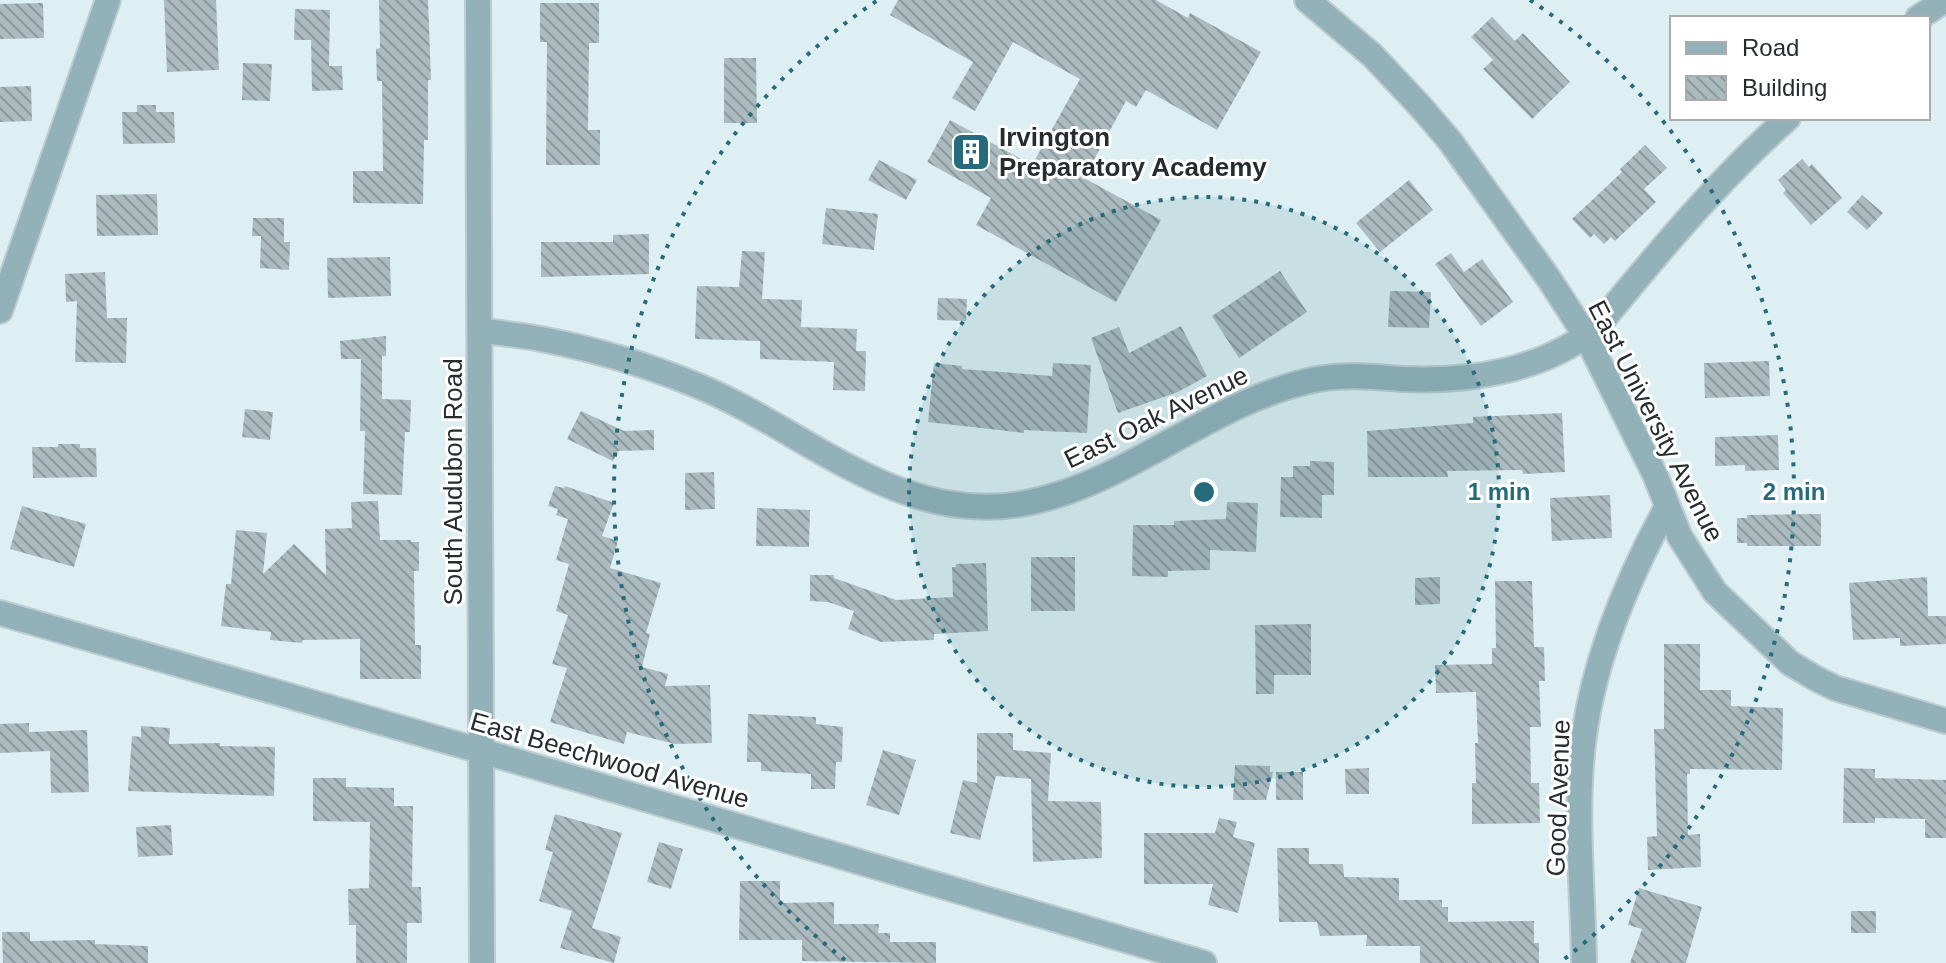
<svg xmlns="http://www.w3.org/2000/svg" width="1946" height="963" viewBox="0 0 1946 963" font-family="Arial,sans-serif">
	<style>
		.building { fill: url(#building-back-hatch) }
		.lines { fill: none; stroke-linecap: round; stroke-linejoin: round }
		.street-casing { stroke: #bdccd0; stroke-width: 28 }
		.street { stroke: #93b1b9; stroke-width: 24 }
		.ring { fill: none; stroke: #266b7b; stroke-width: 4; stroke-dasharray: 4 8 }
		.labels { text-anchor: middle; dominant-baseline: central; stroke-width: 6; stroke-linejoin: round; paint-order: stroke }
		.poi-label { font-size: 26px; font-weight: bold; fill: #272d2f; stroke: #fff; text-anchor: start }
		.street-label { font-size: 26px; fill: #272d2f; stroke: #fff }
		.centre { fill: #266b7b; stroke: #fff; stroke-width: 4 }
		.ring-label { font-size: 24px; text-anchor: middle; font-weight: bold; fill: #266b7b; stroke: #fff; stroke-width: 6; stroke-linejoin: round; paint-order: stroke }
	</style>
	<defs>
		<pattern id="building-back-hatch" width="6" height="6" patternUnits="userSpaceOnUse" patternTransform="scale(2)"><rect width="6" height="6" fill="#abbbbf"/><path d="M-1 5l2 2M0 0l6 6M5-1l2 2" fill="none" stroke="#8b989c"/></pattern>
	</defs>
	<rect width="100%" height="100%" fill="#deeff3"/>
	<g class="building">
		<path d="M164 0H216L219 70 167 72Z"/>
		<path d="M379 0H428L431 80H428V140H424L423 204 353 203V171H383L382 81H377L376 49 380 48Z"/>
		<path d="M898 0H1156L1188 18 1190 13 1261 52 1217 130 1146 90 1136 107 1126 101 1084 178 1161 220 1116 302 976 225 991 198 927 162 950 120 1032 165 1080 79 1013 42 975 111 952 98 973 62 890 15Z"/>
		<path d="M43 3 44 38 0 39V4Z"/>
		<path d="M540 3H599V43H589L588 130H600V165H546L547 42H540Z"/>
		<path d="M295 9 330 10 329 66H342L343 90 312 91 311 40H294Z"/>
		<path d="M1492 17 1515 41 1523 33 1570 82 1532 119 1483 69 1493 60 1471 37Z"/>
		<path d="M724 58H756L757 123H724Z"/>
		<path d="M243 63 272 64 270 101 242 100Z"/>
		<path d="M31 86 32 121 0 122V87Z"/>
		<path d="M137 105H156V112H174L175 143 123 144 122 112H137Z"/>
		<path d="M1645 145 1667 168 1644 189 1656 202 1615 241 1611 237 1604 244 1594 234 1590 238 1572 219 1622 172 1620 169Z"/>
		<path d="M1802 159 1809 167 1812 164 1842 198 1811 225 1783 193 1786 190 1778 180Z"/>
		<path d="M879 160 917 180 906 200 868 180Z"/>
		<path d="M1409 180 1433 210 1380 252 1356 223Z"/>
		<path d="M157 194 158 235 97 236 96 195Z"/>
		<path d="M1862 195 1883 213 1867 230 1847 212Z"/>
		<path d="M826 208 878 214 874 250 822 244Z"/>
		<path d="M253 218H284V242H290L289 270 260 268 261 236H252Z"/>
		<path d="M649 234V274L541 277V242H613V235Z"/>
		<path d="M742 251 765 252 762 299 802 300 801 327 857 329 856 351H866L865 391 833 390 834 362 760 359V341L695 339 697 286 739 287Z"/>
		<path d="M1451 253 1464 272 1482 259 1513 302 1481 326 1435 264Z"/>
		<path d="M390 257 391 296 328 298 327 258Z"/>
		<path d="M1280 271 1307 312 1239 358 1212 316Z"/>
		<path d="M105 272 107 318H127L126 363 75 362 77 301 66 302 65 274Z"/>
		<path d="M1390 291 1431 292 1429 328 1388 327Z"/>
		<path d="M938 298 967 299 966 321 937 320Z"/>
		<path d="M1181 326 1207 376 1178 392 1118 413 1091 338 1119 327 1129 353Z"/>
		<path d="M386 336V356H382V399L411 400 410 432H405L402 495 363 494 365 431H360L361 359H341L340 341Z"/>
		<path d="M1769 361 1770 396 1705 398 1704 363Z"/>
		<path d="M934 363 962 366V369L1052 376 1053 363 1091 365 1087 433 1024 430V433L928 422Z"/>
		<path d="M245 409 273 412 270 440 242 437Z"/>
		<path d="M581 411 624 431 654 430V450L618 451 613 461 567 439Z"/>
		<path d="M1562 413 1565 472 1523 474 1522 470 1447 471 1448 477H1368L1367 431 1473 423V417Z"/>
		<path d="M1778 435 1779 470 1745 471V465L1715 466V437Z"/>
		<path d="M58 444H80V448H96L97 477 33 478 32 447H58Z"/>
		<path d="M1310 461 1334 462V495H1322V518L1280 517 1281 477H1293V466H1310Z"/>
		<path d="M714 472 715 509 685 510V473Z"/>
		<path d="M555 486 564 488 565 486 614 503 602 536 618 541 610 568 661 583 646 633 650 634 642 667 668 674 665 686 710 685 712 743 675 744 627 732 624 744 550 722 567 668 552 664 568 615 556 611 569 564 556 560 568 519 556 515 558 509 548 506Z"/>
		<path d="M1610 495 1612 538 1552 541 1550 498Z"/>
		<path d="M378 501 380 540H411V542H419V571H414L415 645H421V679H360V639L303 640 302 643 270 640 271 632 221 626 226 584H231L236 530 267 533 263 574 294 544 326 575 325 529 352 528 351 502Z"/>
		<path d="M1227 502 1258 503 1256 552 1210 550V570L1168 571V577L1132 576 1133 525H1174V521L1226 519Z"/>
		<path d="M22 506 86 524 74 567 10 549Z"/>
		<path d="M757 508 810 510 809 547 756 546Z"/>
		<path d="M1821 514V546H1747V543H1737V518H1747V515Z"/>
		<rect x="1031" y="557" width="44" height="54"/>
		<path d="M986 563 988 631 934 634V640L881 642 848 629 854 611 828 602 810 601V575H834V578L896 600 953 597 952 567H956V564Z"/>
		<path d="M1440 577V604L1415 605V578Z"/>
		<path d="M1927 577 1928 616H1946V644L1900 646V638L1853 640 1849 583Z"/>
		<path d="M1495 581H1532L1534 647H1544L1545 681H1539L1541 727H1530L1531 783H1539L1540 823 1472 824V783H1476L1475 743H1478L1476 692 1436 693 1435 665 1492 664V648H1496Z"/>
		<path d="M1311 624V675H1274V694H1256L1255 625Z"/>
		<path d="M1664 644H1700V690H1731V706L1783 708 1782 770 1690 769V774H1687L1688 835 1700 834 1701 867 1648 870 1647 837 1657 836 1654 729H1664Z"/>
		<path d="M748 714 816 717V724L843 727 842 762H836L835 789H811V774L761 771V762H747Z"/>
		<path d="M29 723V732L87 730 89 792 51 793 50 751 0 753V724Z"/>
		<path d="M141 726 170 728 169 744 220 743V746L275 747 274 796 128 791 132 736 141 737Z"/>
		<path d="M977 733H1013V750L1051 753 1048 801 1101 802 1102 858 1033 862 1031 779 996 776 980 840 950 833 963 780 977 783Z"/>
		<path d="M883 750 916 760 899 815 866 805Z"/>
		<path d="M1235 765 1270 766V772H1273L1266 800H1233Z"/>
		<path d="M1369 768V794H1346L1345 769Z"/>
		<path d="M1844 768 1875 769V778L1946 780V838H1925V819L1875 818V823H1843Z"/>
		<rect x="1276" y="772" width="27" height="28"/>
		<path d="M313 778H346V787L394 788V806H413L412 887H421L422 923H407V963H356V925H349L348 889 369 888 370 822 313 821Z"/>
		<path d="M555 814 622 833 592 928 621 937 614 963 560 948 572 911 539 901 553 852 545 850Z"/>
		<path d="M1219 818 1237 822 1233 837 1255 843 1238 913 1208 905 1213 884H1144V833H1215Z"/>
		<path d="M171 825 173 855 138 857 136 827Z"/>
		<path d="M659 842 683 849 671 889 647 882Z"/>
		<path d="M1277 848H1309V864H1343L1344 877 1399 878V900H1442V907H1448V922L1534 921V943H1539V963H1420V946H1366L1367 935 1320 936 1317 922H1279Z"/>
		<path d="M740 881H780V903L834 902V924H879L878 933H890V942H936V963L802 961V940H739Z"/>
		<path d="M1639 888 1702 907 1686 963H1630L1642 929 1628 925Z"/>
		<rect x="1851" y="911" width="25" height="22"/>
		<path d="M2 932H30V941L95 940V944L148 946V963H3Z"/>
	</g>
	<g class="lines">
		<g class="street-casing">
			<g id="street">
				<path d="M478 0 482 963"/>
				<path d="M1307 0 1372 55 1420 106 1450 141 1549 279 1586 336 1655 475 1680 537 1715 592 1790 663 1815 678 1835 688 1946 721"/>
				<path d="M1918 18 1945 0"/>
				<path d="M0 311 108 0"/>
				<path d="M480 330C502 334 524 335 546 340 597 350 647 365 696 385 807 430 901 530 1031 502 1134 480 1214 399 1318 379 1346 374 1375 377 1403 379 1469 382 1544 371 1597 327 1657 254 1717 181 1788 118"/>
				<path d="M0 613 509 759 1204 963"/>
				<path d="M1584 963C1583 889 1574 809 1584 736 1595 655 1628 578 1667 507"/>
			</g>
		</g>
		<use href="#street" class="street"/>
	</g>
	<circle cx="1204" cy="492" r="295" fill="#266b7b" fill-opacity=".12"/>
	<g class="ring">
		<circle cx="1204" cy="492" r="295"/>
		<path d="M845 960A590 590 0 0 1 878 0M1530 0A590 590 0 0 1 1563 960"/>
	</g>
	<defs>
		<g id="building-square" transform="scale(2)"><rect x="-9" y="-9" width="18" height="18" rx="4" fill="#266b7b" stroke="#fff"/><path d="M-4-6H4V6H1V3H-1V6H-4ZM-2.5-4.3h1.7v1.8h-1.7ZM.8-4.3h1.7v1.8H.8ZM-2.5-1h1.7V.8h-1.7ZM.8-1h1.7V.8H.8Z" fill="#fff"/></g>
	</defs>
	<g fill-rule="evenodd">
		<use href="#building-square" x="971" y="152"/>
	</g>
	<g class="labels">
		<g class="poi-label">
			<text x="999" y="137">Irvington<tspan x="999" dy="30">Preparatory Academy</tspan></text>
		</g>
		<g class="street-label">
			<text transform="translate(1156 417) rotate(-26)">East Oak Avenue</text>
			<text transform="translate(1656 421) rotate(63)">East University Avenue</text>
			<text transform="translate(453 482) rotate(-90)">South Audubon Road</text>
			<text transform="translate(610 760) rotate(16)">East Beechwood Avenue</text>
			<text transform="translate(1558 798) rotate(-88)">Good Avenue</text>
		</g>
	</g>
	<circle cx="1204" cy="492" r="12" class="centre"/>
	<g class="ring-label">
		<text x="1499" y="500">1 min</text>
		<text x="1794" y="500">2 min</text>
	</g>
	<rect x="1670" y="16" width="260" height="104" fill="#ffffff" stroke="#a9abac" stroke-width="2"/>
	<rect x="1686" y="42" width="40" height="12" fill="#93b1b9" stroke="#a9abac" stroke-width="2"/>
	<text x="1742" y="56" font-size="24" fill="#272d2f">Road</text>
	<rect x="1686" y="76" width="40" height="24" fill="url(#building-back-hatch)" stroke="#a9abac" stroke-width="2"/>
	<text x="1742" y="96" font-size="24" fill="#272d2f">Building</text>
</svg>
